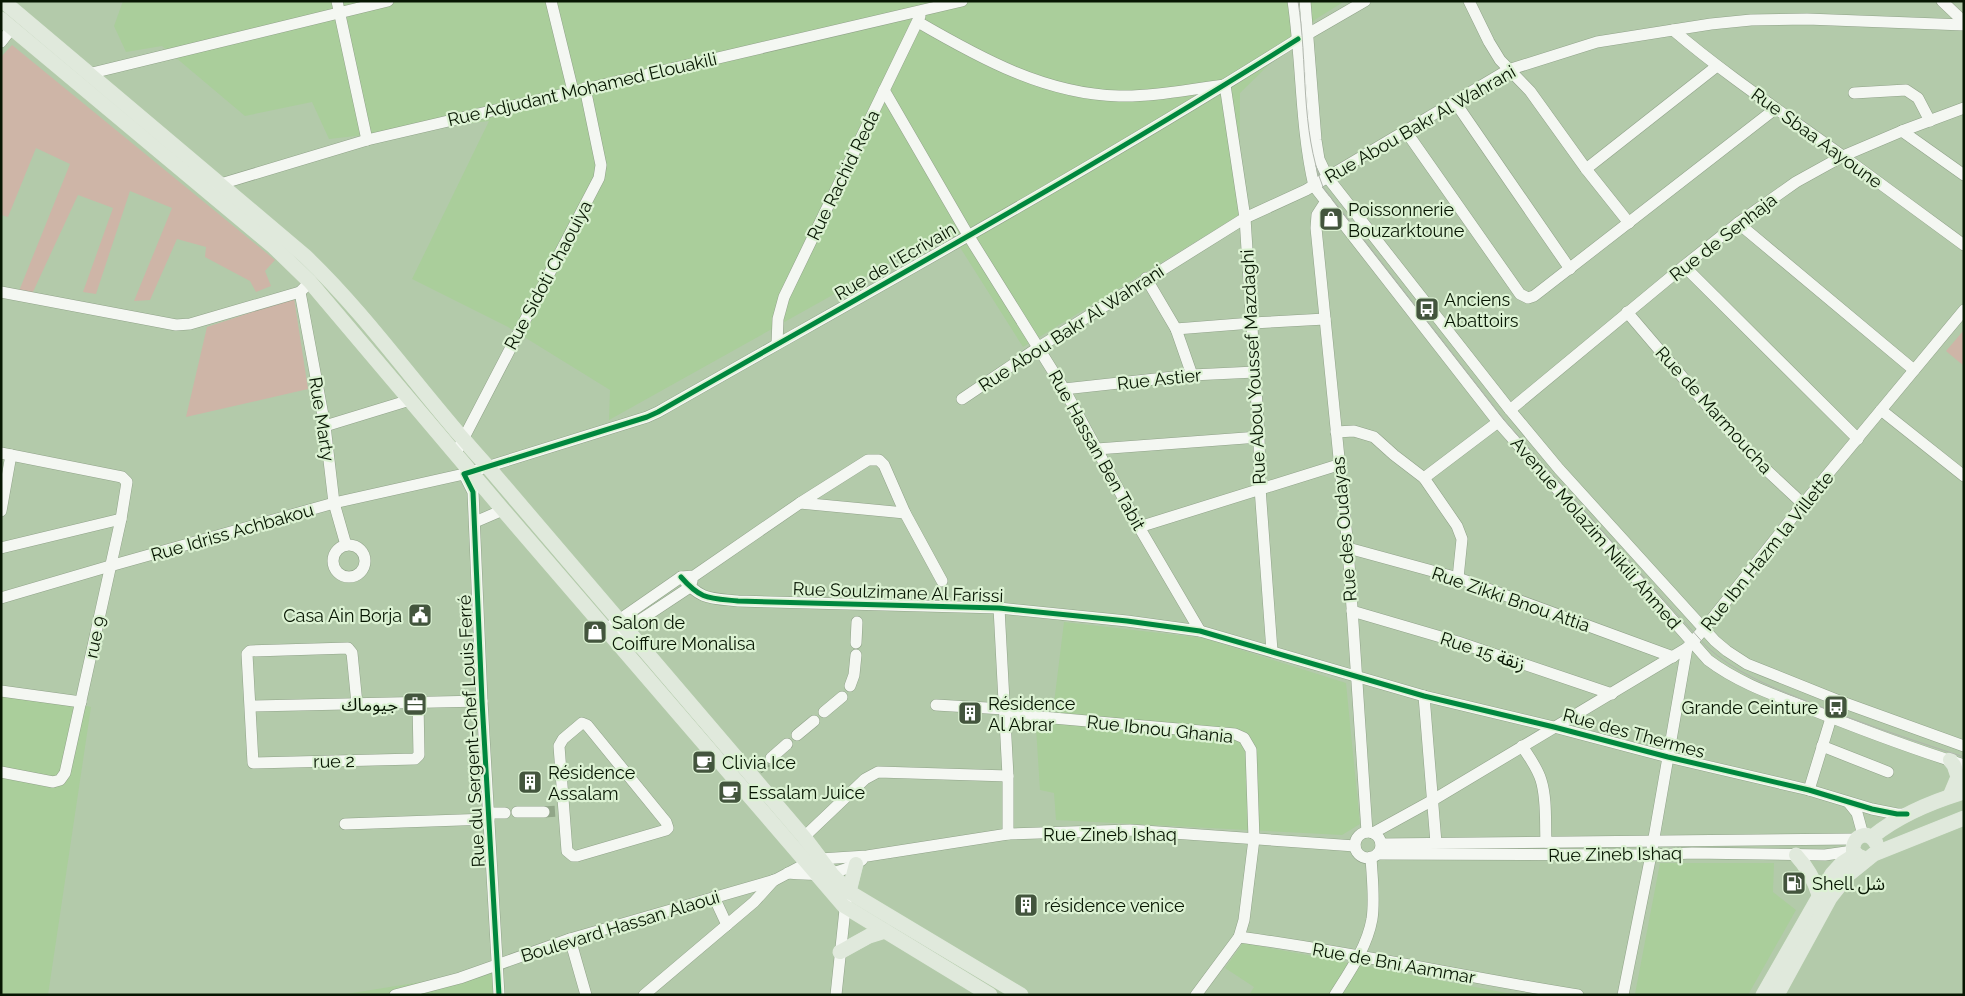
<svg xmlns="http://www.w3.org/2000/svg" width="1965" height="996" viewBox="0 0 1965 996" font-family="Raleway,'Noto Sans Arabic',sans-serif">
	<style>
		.built { fill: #aace9b }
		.green { fill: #ceb5a7 }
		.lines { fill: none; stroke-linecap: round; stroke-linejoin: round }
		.minor-tunnel { stroke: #91a688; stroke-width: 11; stroke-dasharray: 11 5.5; stroke-linecap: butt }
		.minor-casing { stroke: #90a289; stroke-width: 12 }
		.major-casing { stroke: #dde7d9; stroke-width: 15 }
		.minor { stroke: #f4f7f2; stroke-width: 11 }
		.major { stroke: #e0e9dc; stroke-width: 14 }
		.tram { stroke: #b0b6ad; stroke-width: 1 }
		.cycleway-casing { stroke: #dcf2d3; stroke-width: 8 }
		.cycleway { stroke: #00873e; stroke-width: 5 }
		.labels { text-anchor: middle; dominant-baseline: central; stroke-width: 4.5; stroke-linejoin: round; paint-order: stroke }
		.street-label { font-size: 18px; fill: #071602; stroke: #dcf2d3 }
		.poi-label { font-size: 18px; fill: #071602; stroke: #dcf2d3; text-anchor: start }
	</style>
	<rect width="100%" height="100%" fill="#b3caaa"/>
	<g class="built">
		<path d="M123 1H1345L1316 19 1240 93 1239 215 1023 347 949 230 609 420 610 390 508 327 412 279 489 121 329 139 312 102 245 116 162 46 126 52 114 26Z"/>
		<path d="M1064 622 1203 638 1346 683 1360 824 1342 835 1056 820 1054 793 1040 790 1036 728 1053 711Z"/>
		<path d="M1 685 91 707 48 995H1Z"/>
		<path d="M1660 863H1774L1773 892 1796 910 1748 995 1635 994Z"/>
		<path d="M1243 943 1517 995H1249L1254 987 1225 968Z"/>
		<path d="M502 969 503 995H340Z"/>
	</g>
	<g class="green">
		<path d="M12 45 275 260 265 271 271 286 256 292 250 281 205 257 206 247 177 239 150 300 134 301 172 208 130 191 96 294 83 292 113 208 78 195 32 294 19 291 70 164 36 148 8 217 1 215V57Z"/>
		<path d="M294 298 308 389 186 417 207 327Z"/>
		<path d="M1964 330V366L1946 351Z"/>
	</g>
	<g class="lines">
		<g class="minor-tunnel">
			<path d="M758 769 771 758"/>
			<path d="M544 812 559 811"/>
		</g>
		<g class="minor-casing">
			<g id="minor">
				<path d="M337 1 367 140"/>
				<path d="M551 1 573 91"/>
				<path d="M1293 1C1302 62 1300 126 1314 186L1498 422 1708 660C1737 682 1771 694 1805 707 1857 728 1910 748 1964 765"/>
				<path d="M1305 1 1316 140 1319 159 1328 178 1510 410 1559 469 1715 641 1727 651 1747 664 1842 702 1964 746"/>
				<path d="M1469 1 1489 42 1500 60 1530 91 1586 169 1629 223"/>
				<path d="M1942 1 1964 22"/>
				<path d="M918 22C980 58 1045 94 1119 96 1154 97 1190 89 1225 85L1245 218 1259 437 1260 488 1272 651"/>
				<path d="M1673 30C1727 76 1786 115 1844 157 1884 186 1924 216 1964 245"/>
				<path d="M1308 34 1365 1"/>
				<path d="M1 42 12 28"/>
				<path d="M88 74 388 1"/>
				<path d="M884 90 968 235 1064 389 1139 527 1200 631"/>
				<path d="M1854 93 1906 90 1918 98 1930 121"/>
				<path d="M1455 102 1570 269"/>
				<path d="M1405 130 1520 294 1528 298 1534 296 1775 109"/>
				<path d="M1902 131 1964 175"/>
				<path d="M1586 169 1717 66"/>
				<path d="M214 186 367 140 962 1"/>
				<path d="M1326 201 1317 215 1316 228 1348 548 1367 832"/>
				<path d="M1738 223 1914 370"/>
				<path d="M1684 266 1858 439"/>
				<path d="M1146 278 1176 329 1192 375"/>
				<path d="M1 292 176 325 190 324 300 292 310 282"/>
				<path d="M300 292 325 426 334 503 346 545"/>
				<path d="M1627 312 1714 414 1760 464 1803 504"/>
				<path d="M1176 329 1252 323 1325 319"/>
				<path d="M777 344 778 319 784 297 920 16"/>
				<path d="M1064 389 1192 375 1255 372"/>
				<path d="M962 399 1039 347 1245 218 1306 190 1508 70 1597 42 1711 24 1751 20 1807 19 1964 25"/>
				<path d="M1510 410 1684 266 1738 223 1796 182 1843 156 1902 131 1964 108"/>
				<path d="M1881 410 1964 476"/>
				<path d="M325 426 410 400"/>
				<path d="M1336 432 1354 431 1374 437 1394 455 1424 478 1457 526 1462 539 1458 578"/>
				<path d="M1097 449 1259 437"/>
				<path d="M1 453 122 477 127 482 121 519 65 773 60 780 53 782 1 772"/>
				<path d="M456 453 599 178 601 165 585 88"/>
				<path d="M1424 478 1498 422"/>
				<path d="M800 503 905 513"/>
				<path d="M1 511 11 455"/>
				<path d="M475 522 503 510"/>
				<path d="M1139 527 1338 465"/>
				<circle cx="349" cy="561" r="16"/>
				<path d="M1 548 121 519"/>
				<path d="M1348 548 1458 578 1673 657"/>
				<path d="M681 577C701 600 709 598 738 601L999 608 1127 621 1200 631 1424 696 1554 727 1668 757 1809 790 1872 809 1897 814H1907"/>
				<path d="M1 598 110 566 334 503 464 474"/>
				<path d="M999 608 1008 776V834"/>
				<path d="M1352 611 1458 642 1612 694"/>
				<path d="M606 629 681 577 694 576 800 503 868 460H879L884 465 905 513 942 581"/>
				<path d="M613 638 690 587 692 581"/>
				<path d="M856 643 857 622"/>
				<path d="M850 686 854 675 856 655"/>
				<path d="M1 691 81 702"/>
				<path d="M1424 696 1436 843"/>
				<path d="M357 704 352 653 348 648 250 651 247 654 253 763 415 759 419 755 418 702"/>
				<path d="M936 705 1004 709 1019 715 1235 734 1244 738 1251 750 1254 839 1244 920 1239 937 1196 995"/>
				<path d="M251 706 482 701"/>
				<path d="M824 712 842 697"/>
				<path d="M582 723 587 725 666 822 668 828 666 830 577 856H573L567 851 559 746 563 739Z"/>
				<path d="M797 735 814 721"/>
				<path d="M1522 746C1529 757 1537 767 1541 780 1547 799 1545 822 1546 842"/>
				<path d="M1822 746 1888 772"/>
				<path d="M771 758 787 744"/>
				<path d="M1809 790 1831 718"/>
				<path d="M1849 803 1857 813 1863 835"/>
				<path d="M517 812H544"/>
				<path d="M489 813H505"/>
				<path d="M345 824 489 819"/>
				<circle cx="1368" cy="845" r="13"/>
				<path d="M1373 833 1433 800 1687 648 1704 629 1803 504 1964 310"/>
				<path d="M804 837 865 779 878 772 1008 776"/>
				<path d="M1381 844 1855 839"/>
				<path d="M1377 854 1651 855 1692 853 1825 855 1853 851"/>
				<path d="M788 873C817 875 837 877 862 860"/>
				<path d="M714 897 727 925"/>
				<path d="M1239 937C1352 952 1465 977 1578 995"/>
				<path d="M570 939 586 995"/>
				<path d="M395 995 460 978 570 939 775 880 807 863 820 859 867 856 1008 834 1130 830 1355 846"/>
				<path d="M499 995 482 701 473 492 464 474 647 417 658 412C872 290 1089 171 1298 39"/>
				<path d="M644 995 754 902 774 880"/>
				<path d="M836 995 846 900"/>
				<path d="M1335 995C1350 971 1367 947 1372 919 1375 899 1372 877 1371 857"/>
				<path d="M1623 995 1651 855 1687 648"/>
			</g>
		</g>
		<g class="major-casing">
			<g id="major">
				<path d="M3 1 305 256C372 320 425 399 488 467L804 837 832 874 849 892 1021 995"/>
				<path d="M1 19 274 247 310 282 503 510 844 906 990 995"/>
				<path d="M1950 796 1958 777 1954 765 1950 760"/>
				<path d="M1872 837C1898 816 1931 802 1964 792"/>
				<path d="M1796 855C1807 867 1814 879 1819 895"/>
				<path d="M1863 858 1858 856 1853 851C1852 835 1869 829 1876 843"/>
				<path d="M849 892 856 864"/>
				<path d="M840 952 869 936 885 931"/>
				<path d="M1763 995 1832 874 1842 863 1856 854"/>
				<path d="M1777 995 1830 898 1848 875 1874 854 1964 818"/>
			</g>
		</g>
		<use href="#minor" class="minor"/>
		<use href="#major" class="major"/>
		<path class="tram" d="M1298 1C1308 62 1300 129 1323 187L1506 422 1544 466 1707 647C1735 672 1767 685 1801 699 1854 721 1909 739 1964 757"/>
		<g class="cycleway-casing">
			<g id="cycleway">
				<path d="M681 577C701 600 709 598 738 601L999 608 1127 621 1200 631 1424 696 1554 727 1668 757 1809 790 1872 809 1897 814H1907"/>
				<path d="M499 995 482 701 473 492 464 474 647 417 658 412C872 290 1089 171 1298 39"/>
			</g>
		</g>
		<use href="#cycleway" class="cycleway"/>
	</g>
	<defs>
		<g id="shop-square" transform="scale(1.25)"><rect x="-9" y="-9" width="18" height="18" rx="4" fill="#43553d" stroke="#dcf2d3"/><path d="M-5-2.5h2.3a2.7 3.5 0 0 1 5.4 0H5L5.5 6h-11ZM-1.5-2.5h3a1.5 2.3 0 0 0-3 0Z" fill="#fff"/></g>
		<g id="bus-square" transform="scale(1.25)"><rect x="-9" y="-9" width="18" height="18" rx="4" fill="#43553d" stroke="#dcf2d3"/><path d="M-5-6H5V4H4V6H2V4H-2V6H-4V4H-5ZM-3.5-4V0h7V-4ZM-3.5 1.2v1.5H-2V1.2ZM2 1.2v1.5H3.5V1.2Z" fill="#fff"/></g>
		<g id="civic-square" transform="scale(1.25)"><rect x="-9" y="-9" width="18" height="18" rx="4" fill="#43553d" stroke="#dcf2d3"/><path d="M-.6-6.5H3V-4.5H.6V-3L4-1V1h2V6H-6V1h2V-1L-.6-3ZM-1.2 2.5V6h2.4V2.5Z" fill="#fff"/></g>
		<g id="office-square" transform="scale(1.25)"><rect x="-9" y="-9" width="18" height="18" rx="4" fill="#43553d" stroke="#dcf2d3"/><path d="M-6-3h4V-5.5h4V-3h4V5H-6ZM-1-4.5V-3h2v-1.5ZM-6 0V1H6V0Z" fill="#fff"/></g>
		<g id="building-square" transform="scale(1.25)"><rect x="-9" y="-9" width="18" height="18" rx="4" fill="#43553d" stroke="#dcf2d3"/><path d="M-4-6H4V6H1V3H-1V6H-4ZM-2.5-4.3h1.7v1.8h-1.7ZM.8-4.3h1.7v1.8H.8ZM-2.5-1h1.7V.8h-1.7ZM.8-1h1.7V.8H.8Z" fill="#fff"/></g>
		<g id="cafe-square" transform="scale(1.25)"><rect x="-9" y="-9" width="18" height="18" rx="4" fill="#43553d" stroke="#dcf2d3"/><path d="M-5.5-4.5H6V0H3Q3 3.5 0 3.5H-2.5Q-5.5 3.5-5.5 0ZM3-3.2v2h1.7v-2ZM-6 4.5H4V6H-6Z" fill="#fff"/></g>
		<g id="fuel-square" transform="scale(1.25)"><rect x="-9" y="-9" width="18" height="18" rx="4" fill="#43553d" stroke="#dcf2d3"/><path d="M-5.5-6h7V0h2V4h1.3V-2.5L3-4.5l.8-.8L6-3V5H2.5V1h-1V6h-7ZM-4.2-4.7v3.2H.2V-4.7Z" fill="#fff"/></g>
	</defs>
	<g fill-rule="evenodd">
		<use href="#shop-square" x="1331" y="219"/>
		<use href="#bus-square" x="1427" y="309"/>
		<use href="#civic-square" x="420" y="615"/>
		<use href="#shop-square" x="595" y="632"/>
		<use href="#office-square" x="415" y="704"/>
		<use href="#bus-square" x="1836" y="707"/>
		<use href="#building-square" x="970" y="713"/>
		<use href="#cafe-square" x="704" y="762"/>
		<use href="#building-square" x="530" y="782"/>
		<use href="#cafe-square" x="730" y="792"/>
		<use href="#fuel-square" x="1794" y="883"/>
		<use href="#building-square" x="1026" y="905"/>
	</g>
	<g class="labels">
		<g class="street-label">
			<text transform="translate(582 89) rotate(-13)">Rue Adjudant Mohamed Elouakili</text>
			<text transform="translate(1420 124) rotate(-30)">Rue Abou Bakr Al Wahrani</text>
			<text transform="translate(1817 138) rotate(36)">Rue Sbaa Aayoune</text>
			<text transform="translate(843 175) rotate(-64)">Rue Rachid Reda</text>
			<text transform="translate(1723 237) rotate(-38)">Rue de Senhaja</text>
			<text transform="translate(895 261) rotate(-30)">Rue de l'Ecrivain</text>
			<text transform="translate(548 275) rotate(-62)">Rue Sidoti Chaouiya</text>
			<text transform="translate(1071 328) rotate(-33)">Rue Abou Bakr Al Wahrani</text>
			<text transform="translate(1253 367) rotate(-93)">Rue Abou Youssef Mazdaghi</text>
			<text transform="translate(1159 379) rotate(-6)">Rue Astier</text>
			<text transform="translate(1714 410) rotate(48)">Rue de Marmoucha</text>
			<text transform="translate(322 419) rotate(81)">Rue Marty</text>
			<text transform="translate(1097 450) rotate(61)">Rue Hassan Ben Tabit</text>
			<text transform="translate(1344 529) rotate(-95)">Rue des Oudayas</text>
			<text transform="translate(232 532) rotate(-16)">Rue Idriss Achbakou</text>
			<text transform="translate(1596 533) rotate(49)">Avenue Molazim Nikili Ahmed</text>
			<text transform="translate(1767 551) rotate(-51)">Rue Ibn Hazm la Villette</text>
			<text transform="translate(898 592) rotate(2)">Rue Soulzimane Al Farissi</text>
			<text transform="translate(1511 599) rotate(19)">Rue Zikki Bnou Attia</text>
			<text transform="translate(95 637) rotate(-78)">rue 9</text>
			<text transform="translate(1483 651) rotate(18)">Rue 15 زنقة</text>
			<text transform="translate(1160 729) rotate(6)">Rue Ibnou Ghania</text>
			<text transform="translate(471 731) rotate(-93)">Rue du Sergent-Chef Louis Ferré</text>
			<text transform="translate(1634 733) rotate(15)">Rue des Thermes</text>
			<text transform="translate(334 761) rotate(-1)">rue 2</text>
			<text x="1110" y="834">Rue Zineb Ishaq</text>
			<text transform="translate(1615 854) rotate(-1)">Rue Zineb Ishaq</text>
			<text transform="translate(620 926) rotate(-17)">Boulevard Hassan Alaoui</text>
			<text transform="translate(1394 963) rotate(10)">Rue de Bni Aammar</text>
		</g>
		<g class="poi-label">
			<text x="1348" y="209">Poissonnerie<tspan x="1348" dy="21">Bouzarktoune</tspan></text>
			<text x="1444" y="299">Anciens<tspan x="1444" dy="21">Abattoirs</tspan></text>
			<text x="402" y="615" text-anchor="end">Casa Ain Borja</text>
			<text x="612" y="622">Salon de<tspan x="612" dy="21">Coiffure Monalisa</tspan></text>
			<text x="988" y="703">Résidence<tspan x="988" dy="21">Al Abrar</tspan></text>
			<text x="398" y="704" text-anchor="end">جيوماك</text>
			<text x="1818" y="707" text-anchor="end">Grande Ceinture</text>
			<text x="722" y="762">Clivia Ice</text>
			<text x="548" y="772">Résidence<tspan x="548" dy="21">Assalam</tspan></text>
			<text x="748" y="792">Essalam Juice</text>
			<text x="1812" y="883">Shell شل</text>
			<text x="1044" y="905">résidence venice</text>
		</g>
	</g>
	<rect width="1965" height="996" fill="none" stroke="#071602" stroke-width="5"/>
</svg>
